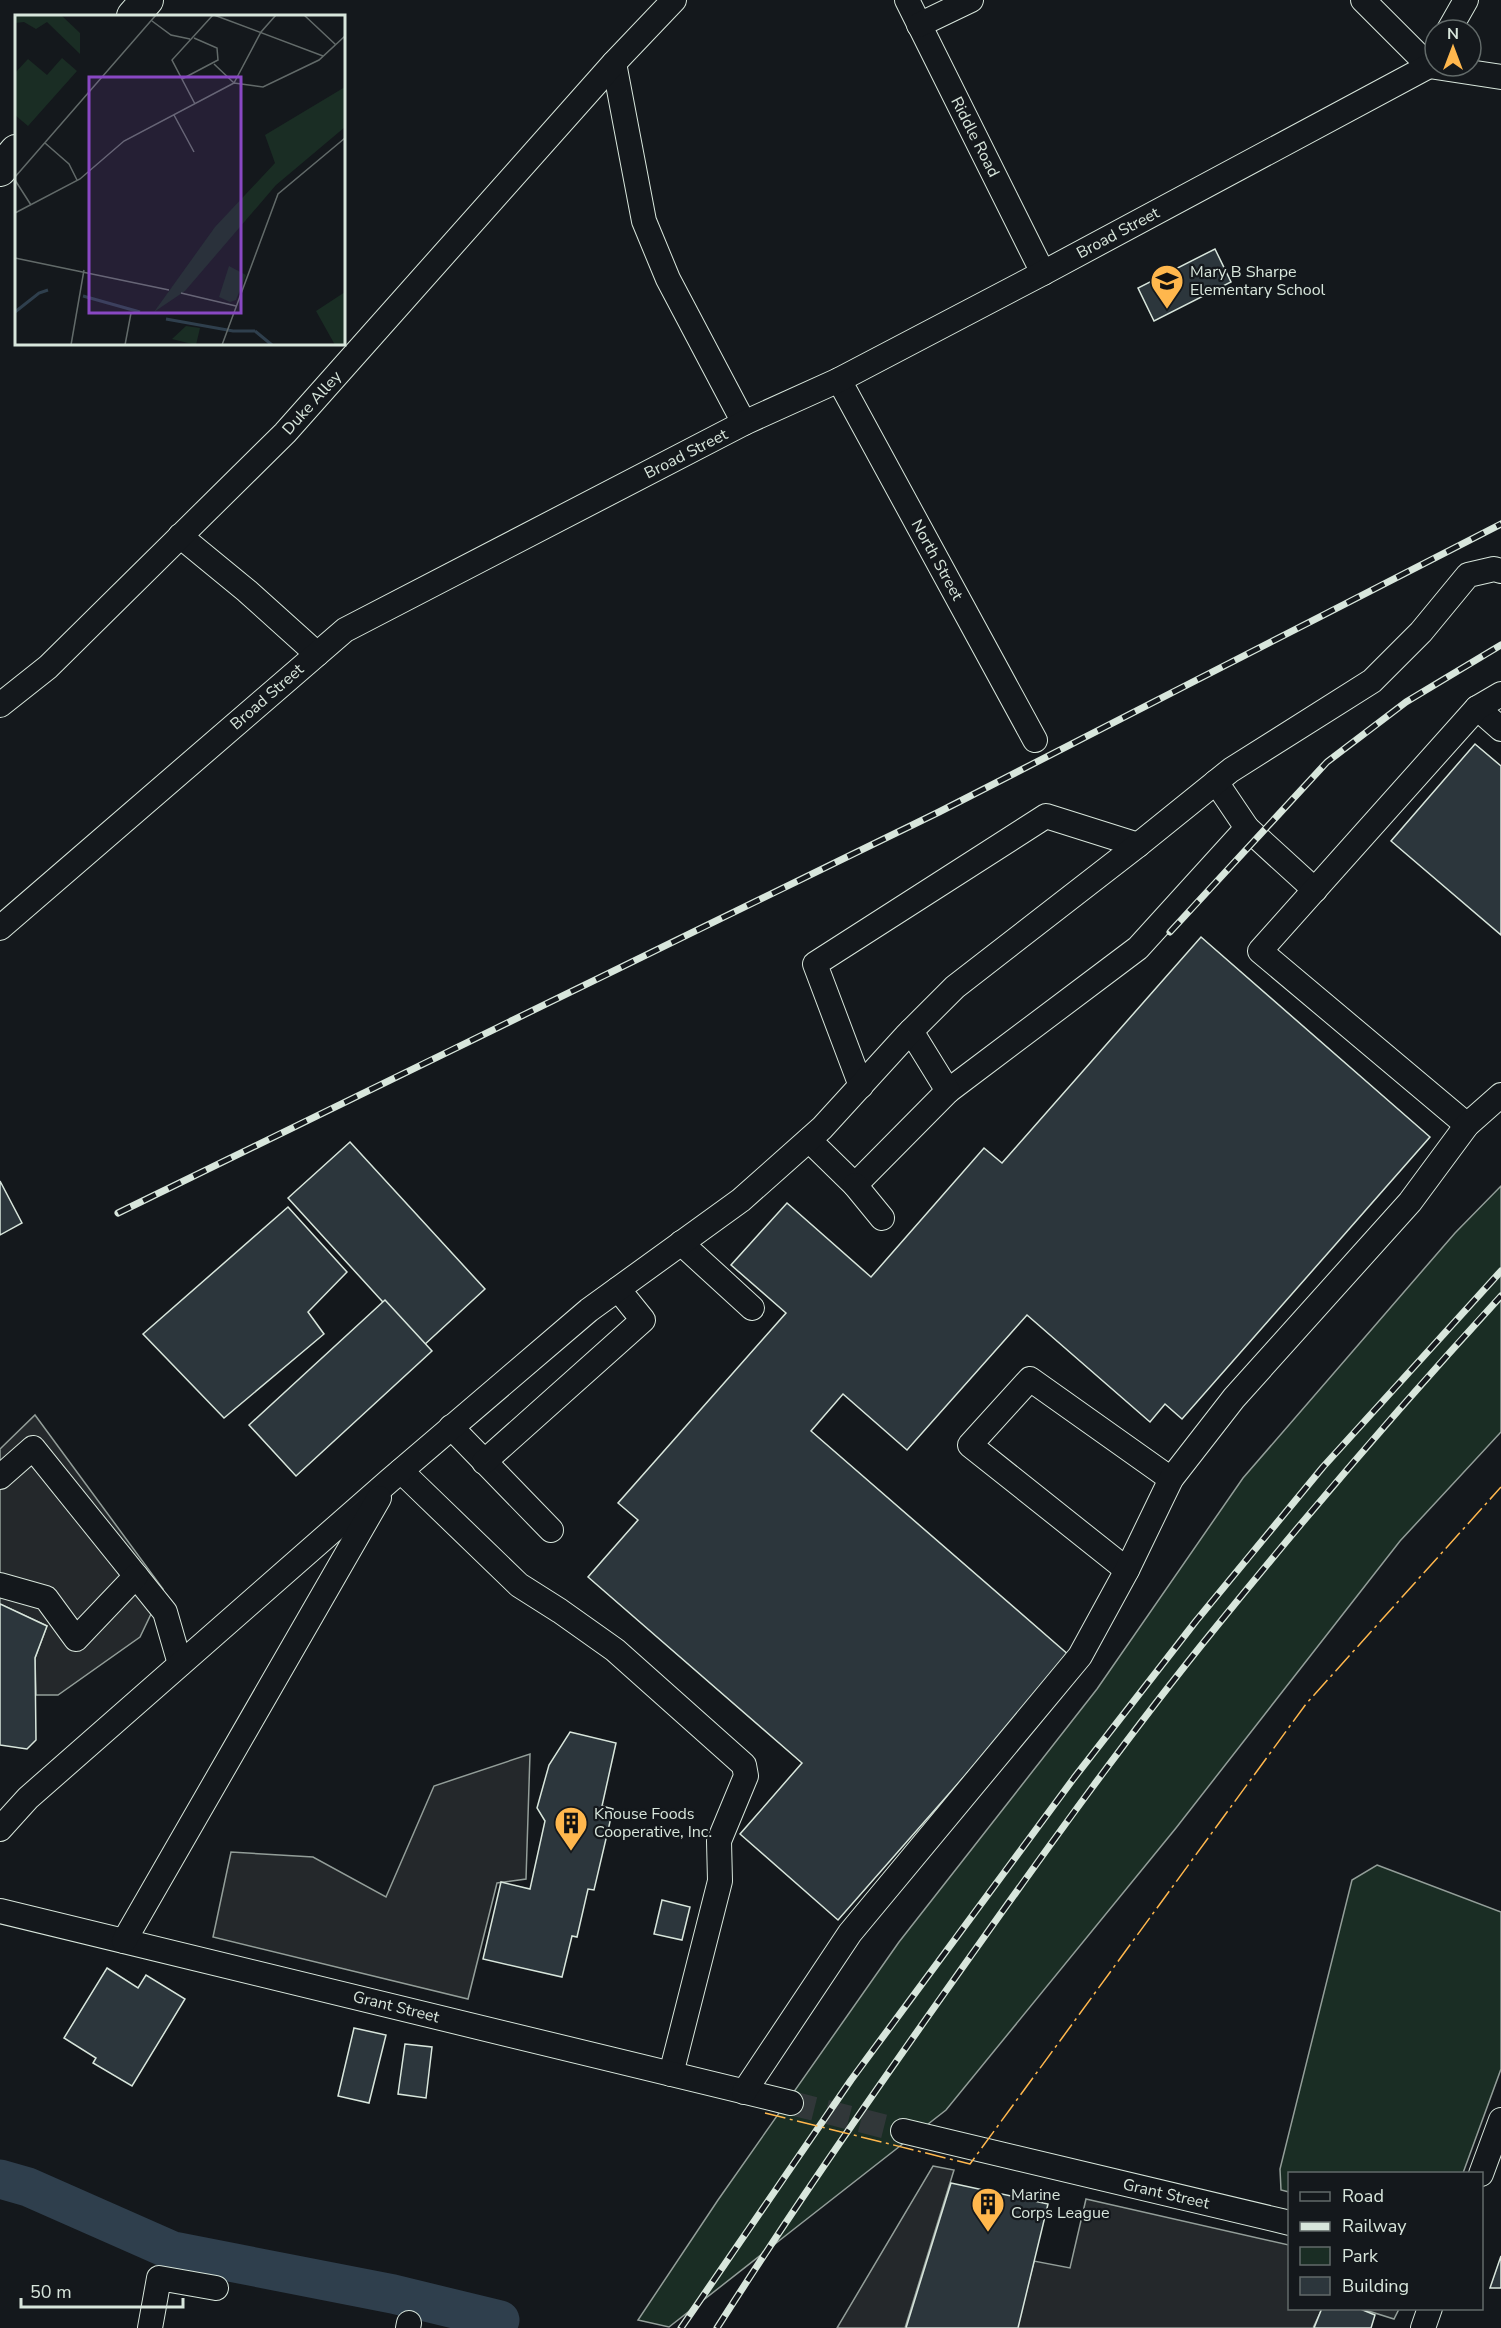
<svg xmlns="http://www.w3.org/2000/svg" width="1501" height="2328" viewBox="0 0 1501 2328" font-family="'Nunito Sans',sans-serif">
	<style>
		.green { fill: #1a2d24; stroke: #939e99; stroke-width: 1.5 }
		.parking { fill: #24282b; stroke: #939e99; stroke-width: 1.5 }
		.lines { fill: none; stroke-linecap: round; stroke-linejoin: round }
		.river { stroke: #2f3f4d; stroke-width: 39 }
		.building { fill: #2c363c; stroke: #d8e6dc; stroke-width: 1.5 }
		.minor-tunnel { stroke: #313739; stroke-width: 24; stroke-dasharray: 24 12; stroke-linecap: butt }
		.minor-casing { stroke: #d8e6dc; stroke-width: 26 }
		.major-casing { stroke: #d8e6dc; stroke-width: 34 }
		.minor { stroke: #14181c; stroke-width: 24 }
		.major { stroke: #14181c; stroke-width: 32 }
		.rail-casing { stroke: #d8e6dc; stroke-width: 7 }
		.rail { stroke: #14181c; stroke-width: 4.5; stroke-dasharray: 14; stroke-linecap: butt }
		.power { stroke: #ffb74d; stroke-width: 1.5; stroke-dasharray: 21 4.5 3 4.5; stroke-linecap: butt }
		.labels { text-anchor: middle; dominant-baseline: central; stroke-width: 4.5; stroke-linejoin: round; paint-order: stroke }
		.street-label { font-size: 16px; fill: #d8e6dc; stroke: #14181c }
		.poi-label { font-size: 16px; fill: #d8e6dc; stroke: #14181c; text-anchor: start }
		.inset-river { fill: none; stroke: #2f3f4d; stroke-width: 3 }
		.inset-road { fill: none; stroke: #626a69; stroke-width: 1.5 }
		.view { fill: #8948c3; fill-opacity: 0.15; stroke: #8948c3; stroke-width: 3 }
		.inset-edge { fill: none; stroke: #d8e6dc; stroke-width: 3 }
	</style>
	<rect width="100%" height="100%" fill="#14181c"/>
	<g class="green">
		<path d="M1501 1186V1432L1400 1541 1176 1828 946 2110 669 2327 638 2320 718 2200 899 1942 1097 1689 1243 1478 1455 1233Z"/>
		<path d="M1377 1865 1501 1912V2069L1463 2173 1290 2174 1289 2192 1281 2190 1280 2169 1352 1880Z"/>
	</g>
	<g class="parking">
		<path d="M35 1415 163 1589 140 1637 58 1695H36L35 1658 47 1626 0 1604V1449Z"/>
		<path d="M530 1754 526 1879 497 1883 468 1999 213 1937 231 1852 313 1857 386 1897 434 1786Z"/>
		<path d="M933 2166 954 2170 905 2328H837Z"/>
		<path d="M1086 2199 1289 2245 1290 2308 1322 2309 1313 2328H1017L1034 2261 1070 2268Z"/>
		<path d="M1362 2309 1399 2308V2309L1394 2319Z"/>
	</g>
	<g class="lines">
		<path class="river" d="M0 2179 28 2187 173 2251 393 2294 500 2320"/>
	</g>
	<g class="building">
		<path d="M1215 249 1231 282 1154 321 1138 288Z"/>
		<path d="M1475 744 1501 766V935L1391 841Z"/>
		<path d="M1201 937 1430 1137 1182 1419 1165 1404 1150 1422 1027 1315 907 1450 843 1394 811 1431 1070 1656 838 1920 740 1834 802 1763 588 1577 638 1520 618 1503 786 1313 731 1265 787 1203 871 1277 984 1148 1002 1163Z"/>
		<path d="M350 1142 485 1289 423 1346 288 1198Z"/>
		<path d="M0 1181 22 1223 0 1235Z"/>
		<path d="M288 1207 347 1272 308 1312 324 1334 224 1418 143 1334Z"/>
		<path d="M385 1300 432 1351 296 1476 249 1425Z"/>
		<path d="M0 1604 47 1626 35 1658 36 1740 27 1749 0 1745Z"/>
		<path d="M570 1732 616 1743 602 1806 613 1809 594 1890 588 1889 577 1937 572 1936 562 1977 483 1959 501 1882 530 1889 545 1821 537 1808 549 1765Z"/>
		<path d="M662 1900 690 1907 682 1940 654 1934Z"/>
		<path d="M107 1968 138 1988 146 1975 185 1999 132 2086 93 2063 96 2058 64 2038Z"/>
		<path d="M354 2028 386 2035 369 2103 338 2096Z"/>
		<path d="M405 2044 432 2047 426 2098 398 2094Z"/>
		<path d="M951 2183 1048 2204 1018 2328H906Z"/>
		<path d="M1501 2256V2288H1490Z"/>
		<path d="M1322 2308H1358L1375 2315 1371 2328H1314Z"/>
	</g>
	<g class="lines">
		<path class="minor-tunnel" d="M791 2103 903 2131"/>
		<g class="minor-casing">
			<g id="minor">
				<path d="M907 0 1043 273"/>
				<path d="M1363 0 1429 66"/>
				<path d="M919 25 971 0"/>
				<path d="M1449 30 1466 0"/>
				<path d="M614 63 644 221 668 279 744 423"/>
				<path d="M1429 66 1501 77"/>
				<path d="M839 380 1035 740"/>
				<path d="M180 536 247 591 317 654"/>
				<path d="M0 705 48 667 285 433 614 63 674 0"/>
				<path d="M1477 708 1501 729"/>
				<path d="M1247 828 1315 890"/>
				<path d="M0 928 345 630 744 423 839 380 1043 273 1429 66"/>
				<path d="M861 1086 815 964 1046 816 1138 845"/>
				<path d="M948 1091 1138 948 1247 828 1216 782"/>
				<path d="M1467 1125 1260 951 1477 708 1501 694"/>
				<path d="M809 1140 855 1185 948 1091 911 1031"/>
				<path d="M855 1185 882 1218"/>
				<path d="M681 1243 752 1308"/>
				<path d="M451 1427 551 1530"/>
				<path d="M484 1462 643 1320 618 1289"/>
				<path d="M401 1471 519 1585 560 1611 615 1650 744 1765 746 1776 719 1841 720 1881 671 2074"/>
				<path d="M0 1477 33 1448 165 1612 180 1664"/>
				<path d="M1127 1570 970 1445 1030 1379 1171 1479"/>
				<path d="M0 1585 46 1598 76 1639 136 1576"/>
				<path d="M0 1829 28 1798 389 1481 589 1310 741 1200 822 1128 906 1036 955 987 1138 845 1231 770 1372 681 1421 632 1468 575 1494 569 1501 571"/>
				<path d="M0 1911 791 2103"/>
				<path d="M124 1941 379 1498"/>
				<path d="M744 2092 850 1933 1080 1656 1127 1570 1171 1479 1234 1398 1410 1202 1467 1125 1501 1095"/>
				<path d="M903 2131 1290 2223"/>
				<path d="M1481 2174 1501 2120"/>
				<path d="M150 2328 159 2278 216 2288"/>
				<path d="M408 2328 409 2323"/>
				<path d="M1423 2328 1430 2308"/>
			</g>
		</g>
		<g class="major-casing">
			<g id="major">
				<path d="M133 16 147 0"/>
				<path d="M0 170 16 151"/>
			</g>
		</g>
		<use href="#minor" class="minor"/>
		<use href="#major" class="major"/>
		<g class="rail-casing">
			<g id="rail">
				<path d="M1170 932 1327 762 1406 702 1501 645"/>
				<path d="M118 1213 939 812 1501 524"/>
				<path d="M681 2328 851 2080 1074 1778 1196 1621 1323 1467 1501 1271"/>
				<path d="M717 2328C801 2196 891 2068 982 1940 1056 1836 1131 1732 1212 1632 1305 1517 1401 1405 1501 1296"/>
			</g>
		</g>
		<use href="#rail" class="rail"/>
		<path class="power" d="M765 2113 970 2164 1306 1704 1501 1487"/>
	</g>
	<defs>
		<g id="school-pin" transform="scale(1.725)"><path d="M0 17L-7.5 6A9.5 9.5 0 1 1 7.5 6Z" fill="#ffb74d" stroke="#14181c"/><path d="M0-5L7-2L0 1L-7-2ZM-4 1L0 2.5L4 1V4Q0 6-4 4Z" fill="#111"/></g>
		<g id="building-pin" transform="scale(1.725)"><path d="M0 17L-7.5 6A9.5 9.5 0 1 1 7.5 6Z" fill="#ffb74d" stroke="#14181c"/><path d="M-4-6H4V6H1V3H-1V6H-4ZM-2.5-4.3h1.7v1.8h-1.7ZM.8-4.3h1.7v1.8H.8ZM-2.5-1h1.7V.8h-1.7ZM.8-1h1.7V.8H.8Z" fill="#111"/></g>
	</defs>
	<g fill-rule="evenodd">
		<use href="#school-pin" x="1167" y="281"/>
		<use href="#building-pin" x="571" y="1823"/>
		<use href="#building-pin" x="988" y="2204"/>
	</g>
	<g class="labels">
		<g class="street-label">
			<text transform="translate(975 137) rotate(63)">Riddle Road</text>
			<text transform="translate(1118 233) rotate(-28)">Broad Street</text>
			<text transform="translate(312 403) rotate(-48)">Duke Alley</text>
			<text transform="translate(686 454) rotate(-27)">Broad Street</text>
			<text transform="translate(937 560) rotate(61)">North Street</text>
			<text transform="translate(267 697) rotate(-41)">Broad Street</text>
			<text transform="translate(396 2007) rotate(14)">Grant Street</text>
			<text transform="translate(1166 2194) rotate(13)">Grant Street</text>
		</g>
		<g class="poi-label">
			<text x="1190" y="272">Mary B Sharpe<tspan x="1190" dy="18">Elementary School</tspan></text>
			<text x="594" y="1814">Knouse Foods<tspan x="594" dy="18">Cooperative, Inc.</tspan></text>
			<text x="1011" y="2195">Marine<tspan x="1011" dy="18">Corps League</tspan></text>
		</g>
	</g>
	<g transform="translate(15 15)">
		<rect width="330" height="330" fill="#14181c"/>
		<path d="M0 0H46L65 18V39L32 7 21 14 9 7 0 8ZM47 43 62 56 13 111 0 100V58L13 44 32 60ZM330 72V112L261 170 170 276 139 297 200 212 260 148 250 120ZM214 251 231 260 221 285 215 287 204 282ZM330 277V330H320L301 296ZM171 311 185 313 181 330 157 324Z" fill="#1a2d24"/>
		<path class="inset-river" d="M68 281 125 297M0 297 24 278 33 275M151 304 218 316H240M240 316 257 330"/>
		<path class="inset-road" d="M199 0 308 41M289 0 321 30M137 6 156 20 175 24M199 49 219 68M167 64 203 45 202 33 179 23M219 68 248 72 304 45 330 21M219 68 246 17 261 0M180 89 157 45 198 0M159 100 179 137M30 128 54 149 62 165M0 162 141 0M0 165 16 190M0 198 65 164 109 126 219 68M0 243 154 275M166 278 221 291M56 330 69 255M110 330 116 298M207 330 263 179 330 123"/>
		<path class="view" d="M74 62H226V298H74Z"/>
		<rect width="330" height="330" class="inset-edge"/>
	</g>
	<rect x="1288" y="2172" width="195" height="138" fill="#14181c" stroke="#626a69" stroke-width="1.5"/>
	<rect x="1300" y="2192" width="30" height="9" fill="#14181c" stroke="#626a69" stroke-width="1.5"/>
	<text x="1342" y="2202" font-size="18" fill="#d8e6dc">Road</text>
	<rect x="1300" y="2222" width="30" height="9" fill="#d8e6dc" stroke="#626a69" stroke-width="1.5"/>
	<text x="1342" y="2232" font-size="18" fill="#d8e6dc">Railway</text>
	<rect x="1300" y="2247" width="30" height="18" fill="#1a2d24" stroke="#626a69" stroke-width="1.5"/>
	<text x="1342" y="2262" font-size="18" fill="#d8e6dc">Park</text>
	<rect x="1300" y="2277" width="30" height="18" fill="#2c363c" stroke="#626a69" stroke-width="1.5"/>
	<text x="1342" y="2292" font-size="18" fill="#d8e6dc">Building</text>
	<g transform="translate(1453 48)"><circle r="28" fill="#14181c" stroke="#626a69" stroke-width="1.5"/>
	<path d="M0-4.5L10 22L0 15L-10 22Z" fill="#ffb74d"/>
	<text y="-9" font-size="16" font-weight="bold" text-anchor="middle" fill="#d8e6dc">N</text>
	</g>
	<path d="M21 2298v9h162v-9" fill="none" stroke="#d8e6dc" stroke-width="3"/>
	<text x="30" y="2298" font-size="18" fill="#d8e6dc" stroke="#14181c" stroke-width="4.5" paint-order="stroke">50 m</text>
</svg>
